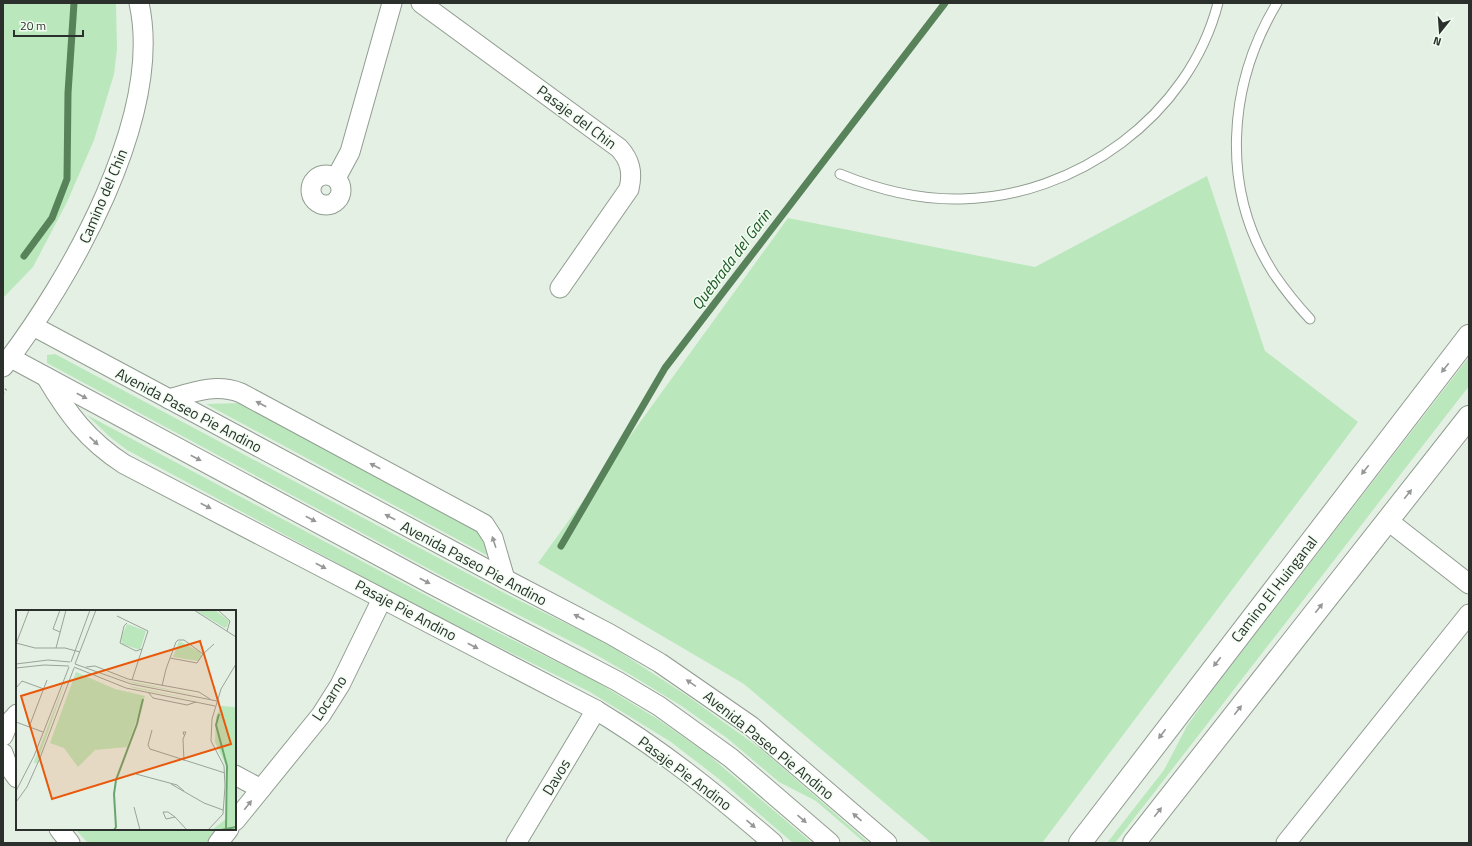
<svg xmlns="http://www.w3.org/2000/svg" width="1472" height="846" viewBox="0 0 1472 846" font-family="'Titillium Web',sans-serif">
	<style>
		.green { fill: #bae7bb }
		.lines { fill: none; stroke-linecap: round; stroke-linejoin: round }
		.stream { stroke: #58825a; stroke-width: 7 }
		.service-casing { stroke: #929d92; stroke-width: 11 }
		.minor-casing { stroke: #929d92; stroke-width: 21 }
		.tertiary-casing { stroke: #929d92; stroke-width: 24 }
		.path { stroke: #818981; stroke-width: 2.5; stroke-dasharray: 1 3; stroke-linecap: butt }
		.service { stroke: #fff; stroke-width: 9 }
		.minor { stroke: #fff; stroke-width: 19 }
		.tertiary { stroke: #fff; stroke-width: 22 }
		.oneway { fill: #959896 }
		.labels { text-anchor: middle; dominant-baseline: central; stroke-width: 3; stroke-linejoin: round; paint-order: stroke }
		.street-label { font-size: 15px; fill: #2b302c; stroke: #f1fdf1 }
		.water-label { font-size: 16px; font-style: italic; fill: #1c5824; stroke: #f1fdf1 }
		.inset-river { fill: none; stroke: #6ba56e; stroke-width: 2 }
		.inset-road { fill: none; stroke: #9aa39a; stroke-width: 1 }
		.view { fill: #e8590c; fill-opacity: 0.15; stroke: #e8590c; stroke-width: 2 }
		.inset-edge { fill: none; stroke: #2b302c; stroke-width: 2 }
	</style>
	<rect width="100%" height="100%" fill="#e4f0e4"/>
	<g class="green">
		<path d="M3 3H116L117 49 114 74 94 140 67 202 33 267 3 298Z"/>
		<path d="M1207 176 1265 351 1358 422 1042 843H932L744 684 538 563 788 218 1035 267Z"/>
		<path d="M55 354 510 596 606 643 686 695 761 749 869 843H865L816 801 779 782 727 738 680 705 631 675 586 649 453 582 47 363V355Z"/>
		<path d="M1469 357V386L1115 843H1107L1164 770 1187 726 1214 688Z"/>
		<path d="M242 403 474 528 481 534 492 558 206 404Z"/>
		<path d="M87 415 461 614 597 682 659 720 706 753 812 843H793L719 779 671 742 590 692 419 607 127 450 110 437Z"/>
		<path d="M75 829H220L208 843H88Z"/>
	</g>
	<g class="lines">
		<g class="stream">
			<path d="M24 256 52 218 67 179 68 93 74 3"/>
			<path d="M561 546 665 368 945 3"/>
		</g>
		<g class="service-casing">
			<g id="service">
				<path d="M1277 3C1227 86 1220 190 1274 274 1285 290 1297 305 1310 319"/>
				<path d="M840 174C879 190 919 200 961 199 1076 197 1189 116 1218 3"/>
			</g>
		</g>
		<g class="minor-casing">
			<g id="minor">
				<path d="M421 3 619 148C630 160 633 172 629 189L560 288"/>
				<circle cx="326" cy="190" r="15"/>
				<path d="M336 178 350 152 392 3"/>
				<path d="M33 326 505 579 610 634 660 663 751 726 887 843"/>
				<path d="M11 358 431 584 617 681 659 706 731 758 830 843"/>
				<path d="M3 367C70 280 164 116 139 3"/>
				<path d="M46 377C68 414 87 440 124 464L596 710C662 750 715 793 773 843"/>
				<path d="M169 399C193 392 216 383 241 393L484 524 493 538 505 579"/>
				<path d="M1387 520 1469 584"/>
				<path d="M3 736 8 724 17 714"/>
				<path d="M3 753 7 764 17 778"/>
				<path d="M235 775 261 789"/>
				<path d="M235 821 321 715 340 685 382 599"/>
				<path d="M59 829 70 843"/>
				<path d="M218 843 229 829"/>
				<path d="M516 843 596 710"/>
				<path d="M1286 843 1469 614"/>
			</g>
		</g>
		<g class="tertiary-casing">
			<g id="tertiary">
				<path d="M1080 843 1469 336"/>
				<path d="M1134 843 1469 417"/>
			</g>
		</g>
		<path class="path" d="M3 393 7 388"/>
		<use href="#service" class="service"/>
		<use href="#minor" class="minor"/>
		<use href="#tertiary" class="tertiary"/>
	</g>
	<defs><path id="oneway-solid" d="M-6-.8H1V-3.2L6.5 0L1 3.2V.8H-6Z"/></defs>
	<g class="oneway">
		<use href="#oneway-solid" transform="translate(1445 368) rotate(128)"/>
		<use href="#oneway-solid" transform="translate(82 396) rotate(28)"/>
		<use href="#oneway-solid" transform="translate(261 404) rotate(-152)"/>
		<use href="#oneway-solid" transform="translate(94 441) rotate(43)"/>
		<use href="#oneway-solid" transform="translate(196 458) rotate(28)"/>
		<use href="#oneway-solid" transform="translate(375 466) rotate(-152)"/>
		<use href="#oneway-solid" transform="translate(1365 470) rotate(128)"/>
		<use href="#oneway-solid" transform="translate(1408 494) rotate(-51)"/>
		<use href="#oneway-solid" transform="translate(206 506) rotate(27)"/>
		<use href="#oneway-solid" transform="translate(390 517) rotate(-152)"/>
		<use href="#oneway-solid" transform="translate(311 519) rotate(28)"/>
		<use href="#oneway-solid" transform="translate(494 542) rotate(-108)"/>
		<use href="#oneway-solid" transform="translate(321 566) rotate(28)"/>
		<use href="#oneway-solid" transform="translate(425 581) rotate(28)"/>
		<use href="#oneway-solid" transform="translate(1319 608) rotate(-52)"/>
		<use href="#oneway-solid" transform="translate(579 617) rotate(-153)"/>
		<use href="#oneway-solid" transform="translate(473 646) rotate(27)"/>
		<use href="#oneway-solid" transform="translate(1217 662) rotate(128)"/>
		<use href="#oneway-solid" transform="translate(691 683) rotate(-146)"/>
		<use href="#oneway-solid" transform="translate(1238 710) rotate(-52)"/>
		<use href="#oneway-solid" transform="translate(1162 734) rotate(127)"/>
		<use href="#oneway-solid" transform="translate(248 805) rotate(-52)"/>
		<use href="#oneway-solid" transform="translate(1158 812) rotate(-52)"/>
		<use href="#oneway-solid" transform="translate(857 817) rotate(-139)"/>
		<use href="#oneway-solid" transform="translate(802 819) rotate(41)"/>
		<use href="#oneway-solid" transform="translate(751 824) rotate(41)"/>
	</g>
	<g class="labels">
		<g class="street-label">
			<text transform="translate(577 117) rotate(37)">Pasaje del Chin</text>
			<text transform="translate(103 196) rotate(-67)">Camino del Chin</text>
			<text transform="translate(189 410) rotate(28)">Avenida Paseo Pie Andino</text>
			<text transform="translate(474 563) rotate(28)">Avenida Paseo Pie Andino</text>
			<text transform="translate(1274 589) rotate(-52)">Camino El Huinganal</text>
			<text transform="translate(406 610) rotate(28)">Pasaje Pie Andino</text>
			<text transform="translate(329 698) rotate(-57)">Locarno</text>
			<text transform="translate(769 745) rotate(39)">Avenida Paseo Pie Andino</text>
			<text transform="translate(685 773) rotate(37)">Pasaje Pie Andino</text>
			<text transform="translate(556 777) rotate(-59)">Davos</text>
		</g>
		<g class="water-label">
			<text transform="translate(731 259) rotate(-53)">Quebrada del Garin</text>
		</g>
	</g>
	<g transform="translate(16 610)">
		<rect width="220" height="220" fill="#e4f0e4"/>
		<path d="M179 0H199L213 11 211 16 209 18ZM111 14 130 21 124 40 106 34 105 28ZM163 31 184 42 186 46 182 51 157 47ZM75 57 113 71 189 87 117 73ZM64 58 113 76 196 93 118 78ZM53 62 21 153H18V152ZM60 62 99 79 129 86 111 137 79 140 62 157 48 138 34 133ZM220 94V220H196L211 208 212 160 199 132 200 107 205 96 219 97Z" fill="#bae7bb"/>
		<path class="inset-river" d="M203 104 200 115 211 156 210 218M98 220 100 217 98 184 100 170 121 114 127 89M205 220 220 217"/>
		<path class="inset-road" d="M178 0 220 27M202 0 214 11 211 21M101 6 132 21 116 70M111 13 108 16 104 33 120 41 126 39M44 22 37 19 44 0M0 33 19 38H49L64 42M0 34 13 0M40 38 50 0M187 44 198 34M55 52 74 0M0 54 32 50 54 52M59 54 115 74 201 91M59 54 80 0M58 57 110 78 199 96M70 57 79 56 112 69 183 82 194 89M0 58 28 55 53 56M146 76 150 59 160 32 162 30H168L187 44 181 53 154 48M0 78 6 71 28 79M132 82 137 88 171 95 180 92M0 112 27 122M13 117 31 70M136 120 132 135 134 139 209 163M168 151 167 129 170 122H167L168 125M120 164 161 175 168 181M155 174 188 193 207 200M0 181 18 146 53 57M0 192 11 177 24 148 58 58M118 197 124 220M147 202H152L159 207 150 209ZM159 207 171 220M192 220 207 204 209 176 208 156 195 131 196 109 205 79 220 54"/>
		<path class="view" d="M184 31 215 134 36 189 5 86Z"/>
		<rect width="220" height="220" class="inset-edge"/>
	</g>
	<rect width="1472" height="846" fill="none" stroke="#2b302c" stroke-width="8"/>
	<g transform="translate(1440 32) rotate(197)" stroke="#f1fdf1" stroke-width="3" paint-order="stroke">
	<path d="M0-3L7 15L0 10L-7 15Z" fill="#2b302c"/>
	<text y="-6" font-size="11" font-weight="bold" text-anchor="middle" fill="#2b302c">N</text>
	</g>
	<path d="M14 30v6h69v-6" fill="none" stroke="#2b302c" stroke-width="2"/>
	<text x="20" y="30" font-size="12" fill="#2b302c" stroke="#f1fdf1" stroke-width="3" paint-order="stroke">20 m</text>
</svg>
